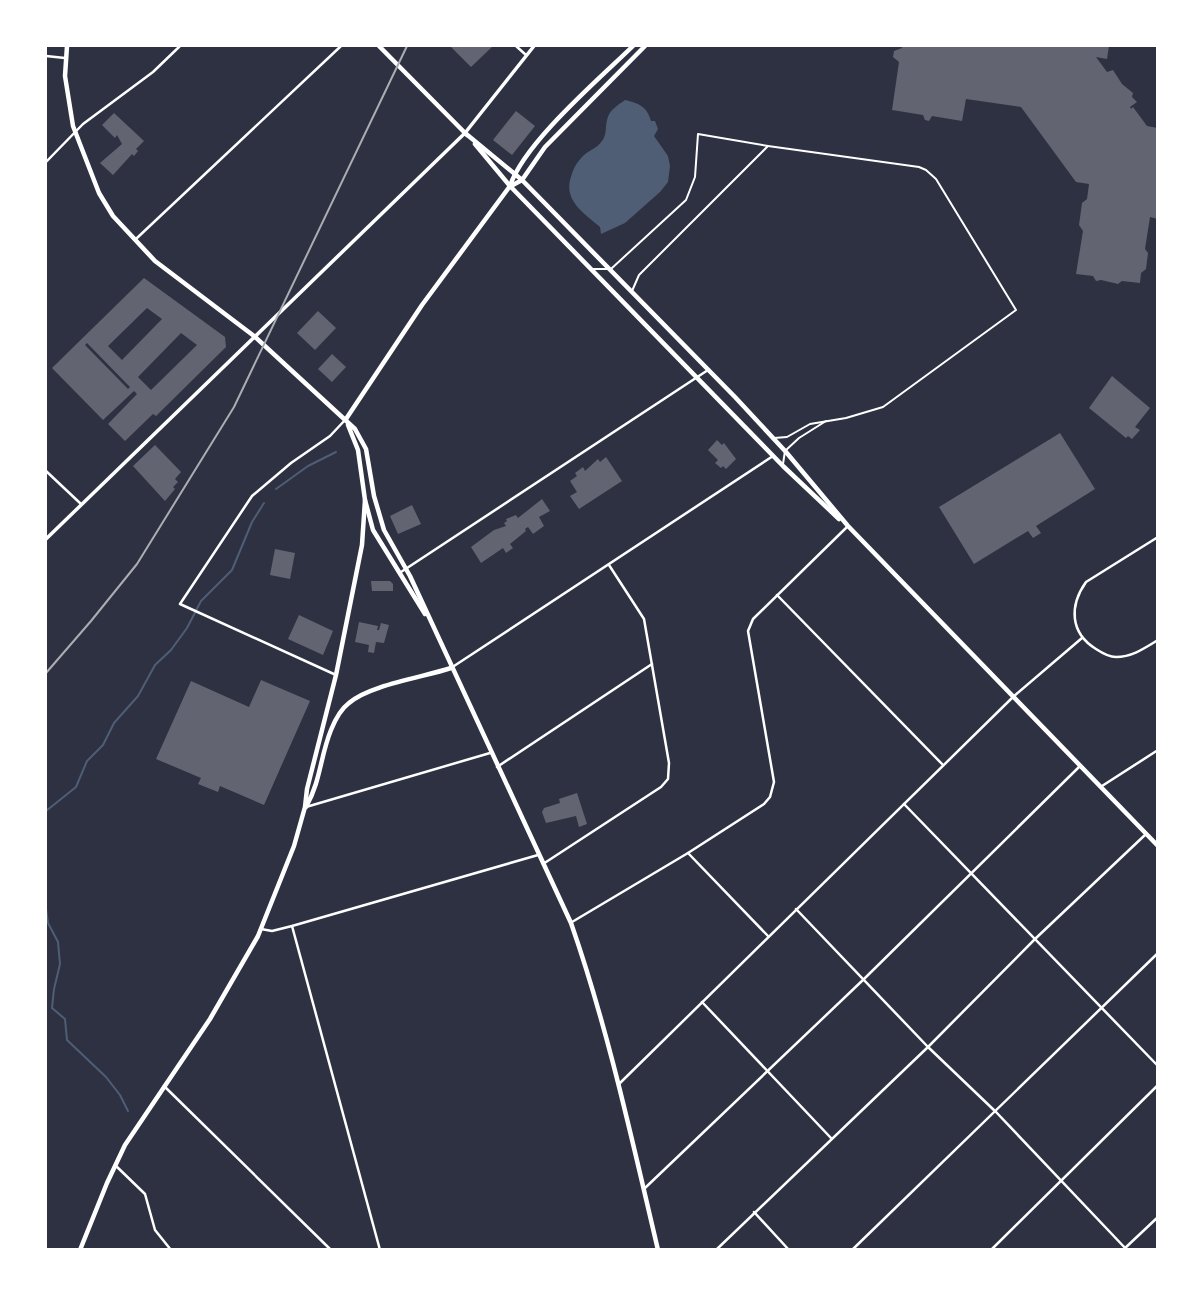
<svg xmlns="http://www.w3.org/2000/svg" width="1203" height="1295" viewBox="0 0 1203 1295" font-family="'Source Sans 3',sans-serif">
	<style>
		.water { fill: #4f5d75 }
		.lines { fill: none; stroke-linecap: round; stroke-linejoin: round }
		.stream { stroke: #4f5d75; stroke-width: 2 }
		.building { fill: #626471; fill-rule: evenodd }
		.service { stroke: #fff; stroke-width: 2 }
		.minor { stroke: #fff; stroke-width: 2.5 }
		.tertiary { stroke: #fff; stroke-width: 3.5 }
		.secondary { stroke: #fff; stroke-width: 4.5 }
		.primary { stroke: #fff; stroke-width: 4.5 }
		.trunk { stroke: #fff; stroke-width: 4.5 }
		.rail { stroke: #abadb3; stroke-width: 2 }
	</style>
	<rect width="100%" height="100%" fill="#2d3142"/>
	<path class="water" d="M625 100C638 103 647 106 651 121H655L658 129 654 136 668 156 670 166 668 182 660 192 625 223 601 234 600 227C585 214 565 202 570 180 573 170 575 164 583 156 589 150 596 149 602 141 607 134 605 128 607 120 609 110 618 105 625 100Z"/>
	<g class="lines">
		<g class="stream">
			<path d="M276 489 308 466 336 452"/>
			<path d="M46 811 76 787 87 761 103 745 114 723 138 696 155 665 171 650 187 628 201 601 232 570 252 522 264 503"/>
			<path d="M46 909 48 923 58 942 60 964 54 989 52 1008 65 1019 67 1040 106 1077 120 1095 128 1111"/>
		</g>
	</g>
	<g class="building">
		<path d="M450 46H493L471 67Z"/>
		<path d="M902 46H1109L1107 59 1096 57 1107 72 1113 70 1122 84 1133 93 1132 97 1137 102 1130 107 1131 109 1133 107 1147 126 1158 128V219L1150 217 1145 249 1148 253 1146 269 1141 273 1140 283 1122 281 1118 284 1101 280 1096 281 1093 276 1076 274 1083 231 1079 225 1082 203 1087 199 1089 184 1076 182 1021 107 966 99 962 121 932 116 929 121 925 120 923 115 892 110 899 62 893 57 894 51 902 48Z"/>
		<path d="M516 111 535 126 512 155 493 140Z"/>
		<path d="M114 113 144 141 136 149 138 151 134 156 132 154 113 175 100 163 122 144 117 135 115 138 102 125Z"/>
		<path d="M144 278 225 337 226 347 156 416 153 414 125 441 108 424 137 394 134 391 103 420 52 368ZM147 308 162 319 122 360 108 346ZM181 333 197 345 151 390 138 377ZM87 343 126 383 130 387 128 389 85 345Z"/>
		<path d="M318 311 336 328 315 350 297 333Z"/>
		<path d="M332 354 346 367 332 382 318 369Z"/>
		<path d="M1112 376 1150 408 1135 427 1140 430 1132 439 1128 436 1126 438 1089 408Z"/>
		<path d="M1060 433 1095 489 1036 526 1041 533 1033 538 1028 531 974 564 939 507Z"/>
		<path d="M717 440 722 445 724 443 736 459 726 469 723 466 721 468 715 463 718 460 708 450Z"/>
		<path d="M155 445 181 472 175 479 178 482 173 487 175 489 165 501 133 466Z"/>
		<path d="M606 457 622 481 579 509 570 496 577 492 570 481 577 476 575 473 583 467 585 471 598 459 600 462Z"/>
		<path d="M542 499 550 511 539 517 544 526 533 534 528 527 525 529 526 531 510 544 513 548 506 553 503 548 481 563 471 547 494 530 506 526 504 523 507 521 506 519 516 515 518 518Z"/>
		<path d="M412 505 421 524 398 534 390 516Z"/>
		<path d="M275 549 295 553 290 579 270 575Z"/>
		<path d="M371 581H390L393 584V591H372Z"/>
		<path d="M299 615 333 631 323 655 288 639Z"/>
		<path d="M359 622 378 626 377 630H379L381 623 389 625 384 643 376 642 374 653 368 652 369 645 355 642Z"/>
		<path d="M261 680 310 701 264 805 220 786 218 792 198 784 201 778 156 759 191 681 249 707Z"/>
		<path d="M577 793 587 824 579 827 576 816 546 823 542 812 544 808 560 803 559 799Z"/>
	</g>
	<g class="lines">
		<g class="service">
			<path d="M612 268 686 200 695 177 698 134 768 146 919 167 926 170 936 179 1016 310 883 407 846 418 810 424 787 437 774 438"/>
			<path d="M592 269H607"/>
			<path d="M632 291 639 275 768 146"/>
			<path d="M783 464 785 451 799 438 826 421"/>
		</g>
		<g class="minor">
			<path d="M516 46 526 55"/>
			<path d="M46 56 65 58"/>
			<path d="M46 162 83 124 153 72 180 46"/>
			<path d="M137 238 341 46"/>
			<path d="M46 471 81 504"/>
			<path d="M1158 537 1086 582C1069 606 1070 633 1096 649 1102 653 1109 657 1116 657 1132 657 1145 648 1158 640"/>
			<path d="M401 572 708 370"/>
			<path d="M777 595 943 765"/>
			<path d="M451 668 773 456"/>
			<path d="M336 675 180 604 252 496 291 463 330 436 346 419"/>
			<path d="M497 767 652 664"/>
			<path d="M1102 786 1158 750"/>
			<path d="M904 804 1158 1066"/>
			<path d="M306 807 490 753"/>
			<path d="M688 853 768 936"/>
			<path d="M543 864 661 787 668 779 669 763 644 619 609 565"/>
			<path d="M796 909 928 1047 996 1112 1127 1250"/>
			<path d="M572 922 688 853 764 804 770 797 774 782 748 631 753 619 848 526"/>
			<path d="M292 926 380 1250"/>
			<path d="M261 929 272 931 292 926 538 855"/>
			<path d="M702 1002 831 1138"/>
			<path d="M619 1084 1013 697 1082 638"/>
			<path d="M164 1086 331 1250"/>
			<path d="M115 1165 145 1194 155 1230 171 1250"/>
			<path d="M645 1188 864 979 1079 767"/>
			<path d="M754 1212 789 1250"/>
			<path d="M716 1250 928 1047 1035 939 1146 834"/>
			<path d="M852 1250 1158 953"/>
			<path d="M991 1250 1158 1085"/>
			<path d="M1123 1250 1158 1217"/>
		</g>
		<path class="tertiary" d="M46 539 465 133 534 46"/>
		<g class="secondary">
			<path d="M511 186 522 180 545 147 645 46"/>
			<path d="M346 419 422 305 510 186C524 143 599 79 633 46"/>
		</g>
		<g class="primary">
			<path d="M379 46 467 135"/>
			<path d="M465 133 522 180 735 397 786 452 848 526 1158 846"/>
			<path d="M475 144 510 186 783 466 839 519"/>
		</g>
		<g class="trunk">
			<path d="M67 46 65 76 73 126 99 193 113 216 155 261 254 336 355 429 366 449 374 496 384 530 410 576 571 923C608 1029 632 1140 658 1250"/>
			<path d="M348 425 358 450 365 500 373 530 425 614"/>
			<path d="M306 807C321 780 320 757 331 730 335 720 341 709 349 703 369 685 424 677 451 668"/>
			<path d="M80 1250 107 1183 125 1145 210 1019 258 936 294 846 305 807 307 789 336 675 362 545 365 500"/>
		</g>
		<path class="rail" d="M46 673 91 621 137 564 234 407 407 46"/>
	</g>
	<rect width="1203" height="1295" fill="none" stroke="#ffffff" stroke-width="94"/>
</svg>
